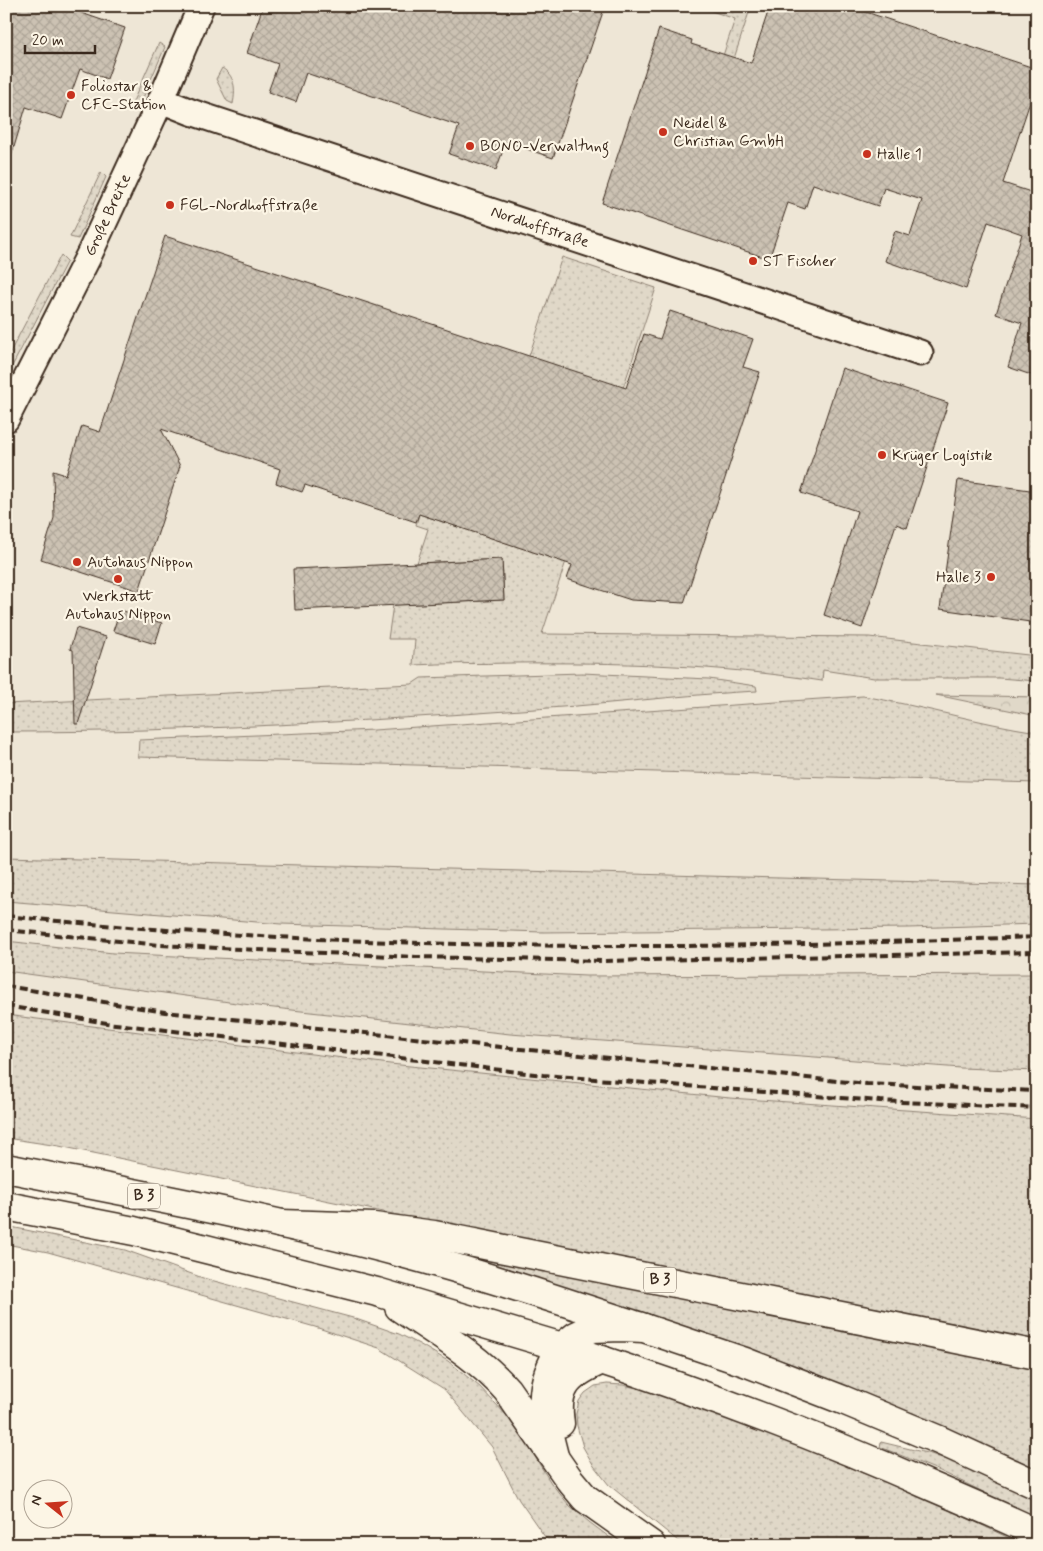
<svg xmlns="http://www.w3.org/2000/svg" width="1043" height="1551" viewBox="0 0 1043 1551" font-family="Mynerve,sans-serif">
	<style>
		.built { fill: #eee6d6 }
		.grass { fill: url(#grass-dots); stroke: #8e8173 }
		.forest { fill: url(#forest-crowns); stroke: #8e8173 }
		.building { fill: url(#building-cross-hatch); stroke: #3b2a1e }
		.lines { fill: none; stroke-linecap: round; stroke-linejoin: round }
		.street-casing { stroke: #3b2a1e; stroke-width: 29 }
		.primary-casing { stroke: #3b2a1e; stroke-width: 31 }
		.highway-casing { stroke: #3b2a1e; stroke-width: 31 }
		.street { stroke: #fcf5e5; stroke-width: 25 }
		.primary { stroke: #fcf5e5; stroke-width: 28 }
		.highway { stroke: #fcf5e5; stroke-width: 28 }
		.rail { stroke: #3b2a1e; stroke-width: 4; stroke-dasharray: 8 4; stroke-linecap: butt }
		.poi-dot { fill: #c8321e; stroke: #fcf5e5; stroke-width: 2 }
		.labels { text-anchor: middle; dominant-baseline: central; stroke-width: 4.5; stroke-linejoin: round; paint-order: stroke }
		.shield { fill: #fcf5e5; stroke: #75675a; stroke-width: 1 }
		.shield-label { font-size: 15px; font-weight: bold; fill: #3b2a1e }
		.poi-label { font-size: 16px; fill: #3b2a1e; stroke: #fcf5e5; text-anchor: start }
		.street-label { font-size: 16px; fill: #3b2a1e; stroke: #fcf5e5 }
	</style>
	<defs>
		<pattern id="grass-dots" width="8" height="8" patternUnits="userSpaceOnUse" patternTransform="scale(1.25)"><rect width="8" height="8" fill="#e0d8c8"/><path d="M2 2h.1M6 6h.1" fill="none" stroke="#c1baab" stroke-width="1.8" stroke-linecap="round"/></pattern>
		<pattern id="forest-crowns" width="20" height="18" patternUnits="userSpaceOnUse" patternTransform="scale(1.25)"><rect width="20" height="18" fill="#e0d8c8"/><path d="M2 6a3 3 0 1 1 6 0M12 15a3 3 0 1 1 6 0" fill="none" stroke="#c1baab"/></pattern>
		<pattern id="building-cross-hatch" width="8" height="8" patternUnits="userSpaceOnUse" patternTransform="scale(1.25)"><rect width="8" height="8" fill="#ccc2b3"/><path d="M0 0l8 8M0 8l8-8" fill="none" stroke="#b0a79a"/></pattern>
	</defs>
	<rect width="100%" height="100%" fill="#fcf5e5"/>
	<filter id="ink" filterUnits="userSpaceOnUse"><feTurbulence type="fractalNoise" baseFrequency=".02" numOctaves="2"/><feDisplacementMap in="SourceGraphic" scale="10" xChannelSelector="R" yChannelSelector="G"/><feConvolveMatrix kernelMatrix="1 2 1 2 8 2 1 2 1" color-interpolation-filters="sRGB"/></filter>
	<g filter="url(#ink)">
		<path class="built" d="M6 6H1037V1119L730 1098 390 1064 6 1015Z"/>
		<g class="grass">
			<path d="M697 6H751L730 71 719 68 735 19Z"/>
			<path d="M159 43 165 47 139 107 131 106Z"/>
			<path d="M222 68C235 76 236 89 233 104L227 101 216 79Z"/>
			<path d="M101 172 106 177 78 239 70 237Z"/>
			<path d="M61 255 67 261 6 378V360Z"/>
			<path d="M562 257 656 288 542 634 869 637 1037 656V681L999 678H874L823 670 822 681C719 665 615 662 512 663 479 664 446 663 413 665L415 639H388L393 605 504 600 502 559 417 563 428 529 416 525 419 514 549 557 529 356Z"/>
			<path d="M582 673 709 679 756 686 757 691C697 694 636 701 576 706 387 720 196 732 6 732V704L412 684 421 678Z"/>
			<path d="M863 696C921 706 978 723 1037 732V783L138 757 139 740 374 730Z"/>
			<path d="M6 857 1037 885V924L908 928 543 932 281 924 6 901Z"/>
			<path d="M6 941 113 953 586 976 1037 974V1071L961 1068 510 1034 265 1007 6 971Z"/>
			<path d="M6 1015 390 1064 730 1098 1037 1119V1343L560 1248 59 1146 6 1138Z"/>
			<path d="M6 1226 125 1250 203 1278 353 1318 399 1334 419 1344 448 1361 480 1387 508 1417 526 1442 551 1483 569 1505 589 1522 620 1545H555L545 1537 519 1500 492 1447 444 1389 379 1348 315 1327 48 1252 6 1244Z"/>
			<path d="M497 1261 1037 1370V1469L1012 1457 798 1366 498 1265Z"/>
			<path d="M607 1384 623 1385 642 1389 769 1434 933 1502 1024 1545H683L609 1485 594 1466 583 1447 577 1426 576 1414 579 1401 585 1393 595 1386Z"/>
			<path d="M881 1442 931 1454 956 1463 1037 1501V1518L940 1471 880 1447Z"/>
		</g>
		<path class="forest" d="M936 695 1037 697V716Z"/>
		<g class="building">
			<path d="M6 6H61L125 28 107 79 80 69 62 119 26 107 11 157H6Z"/>
			<path d="M263 6H605L553 158 506 142 496 170 449 154 459 126 306 73 296 102 268 92 278 64 247 53Z"/>
			<path d="M770 6H848L1037 69V81L1003 183 1037 194V377L1008 367 1022 323 996 314 1022 234 988 222 966 289 885 261 895 231 910 236 922 200 884 188 878 206 813 184 805 209 788 203 769 259 602 203 659 29 692 40 691 44 751 63Z"/>
			<path d="M165 236 626 388 644 334 660 339 670 311 753 339 743 367 760 372 684 603 631 600 567 579 572 565 419 514 416 522 305 485 302 492 276 483 280 469 161 429 180 466 139 591 41 559 54 518 53 471 66 475 82 426 100 432Z"/>
			<path d="M842 368 948 403 907 528 896 524 862 628 824 615 857 511 801 493Z"/>
			<path d="M958 480 1037 491V623L940 609Z"/>
			<path d="M502 559 504 600 295 610 293 569Z"/>
			<path d="M120 610 162 623 155 644 113 631Z"/>
			<path d="M76 628 106 637 78 724H75L73 650 70 649Z"/>
		</g>
		<g class="lines">
			<g class="street-casing">
				<g id="street">
					<path d="M161 100 191 112 920 353"/>
					<path d="M6 419 89 255 161 100 201 6"/>
				</g>
			</g>
			<g class="primary-casing">
				<path id="primary" d="M1037 1485 939 1440 843 1400 745 1362 644 1328 621 1327 593 1328 576 1336 562 1347C688 1388 812 1433 933 1487 968 1502 1003 1517 1037 1533"/>
			</g>
			<g class="highway-casing">
				<g id="highway">
					<path d="M6 1168C137 1194 269 1218 398 1252 481 1274 562 1301 644 1328"/>
					<path d="M6 1206 134 1231 377 1292 562 1347C535 1387 543 1413 554 1456"/>
					<path d="M281 1224 374 1227 434 1235 1037 1355"/>
					<path d="M399 1307C437 1333 477 1356 507 1390L569 1479 585 1498 651 1545"/>
					<path d="M560 1423C554 1386 570 1374 602 1360"/>
				</g>
			</g>
			<use href="#street" class="street"/>
			<use href="#primary" class="primary"/>
			<use href="#highway" class="highway"/>
			<g class="rail">
				<path d="M6 916C223 938 441 947 658 946 785 946 911 941 1037 937"/>
				<path d="M6 930 161 945 278 951 416 957 604 961 1037 952"/>
				<path d="M6 986 165 1012 510 1048 867 1084 1037 1091"/>
				<path d="M6 1006 107 1023 543 1075 880 1101 1037 1108"/>
			</g>
		</g>
	</g>
	<g class="poi-dot">
		<circle cx="71" cy="95" r="5"/>
		<circle cx="663" cy="132" r="5"/>
		<circle cx="470" cy="146" r="5"/>
		<circle cx="867" cy="154" r="5"/>
		<circle cx="170" cy="205" r="5"/>
		<circle cx="753" cy="261" r="5"/>
		<circle cx="882" cy="455" r="5"/>
		<circle cx="77" cy="562" r="5"/>
		<circle cx="991" cy="577" r="5"/>
		<circle cx="118" cy="579" r="5"/>
	</g>
	<g class="labels">
		<g class="shield">
			<rect x="128" y="1183.5" width="32" height="25" rx="4"/>
			<rect x="644" y="1267.5" width="32" height="25" rx="4"/>
		</g>
		<g class="shield-label">
			<text x="144" y="1196">B 3</text>
			<text x="660" y="1280">B 3</text>
		</g>
		<g class="poi-label">
			<text x="81" y="86">Foliostar &amp;<tspan x="81" dy="18">CFC-Station</tspan></text>
			<text x="673" y="123">Neidel &amp;<tspan x="673" dy="18">Christian GmbH</tspan></text>
			<text x="480" y="146">BONO-Verwaltung</text>
			<text x="877" y="154">Halle 1</text>
			<text x="180" y="205">FGL-Nordhoffstraße</text>
			<text x="763" y="261">ST Fischer</text>
			<text x="892" y="455">Krüger Logistik</text>
			<text x="87" y="562">Autohaus Nippon</text>
			<text x="981" y="577" text-anchor="end">Halle 3</text>
			<text x="118" y="596" text-anchor="middle">Werkstatt<tspan x="118" dy="18">Autohaus Nippon</tspan></text>
		</g>
		<g class="street-label">
			<text transform="translate(108 215) rotate(-65)">Große Breite</text>
			<text transform="translate(540 227) rotate(18)">Nordhoffstraße</text>
		</g>
	</g>
	<rect width="1043" height="1551" fill="none" stroke="#fcf5e5" stroke-width="25"/>
	<rect x="12" y="12" width="1018" height="1526" fill="none" stroke="#3b2a1e" stroke-width="2" filter="url(#ink)"/>
	<g transform="translate(48 1504) rotate(287)"><circle r="24" fill="#fcf5e5" stroke="#afa495"/>
	<path d="M0-4L9 19L0 12L-9 19Z" fill="#c8321e"/>
	<text y="-8" font-size="14" font-weight="bold" text-anchor="middle" fill="#3b2a1e">N</text>
	</g>
	<path d="M25 45v8h70v-8" fill="none" stroke="#3b2a1e" stroke-width="2.5"/>
	<text x="32" y="45" font-size="15" fill="#3b2a1e" stroke="#fcf5e5" stroke-width="4" paint-order="stroke">20 m</text>
</svg>
